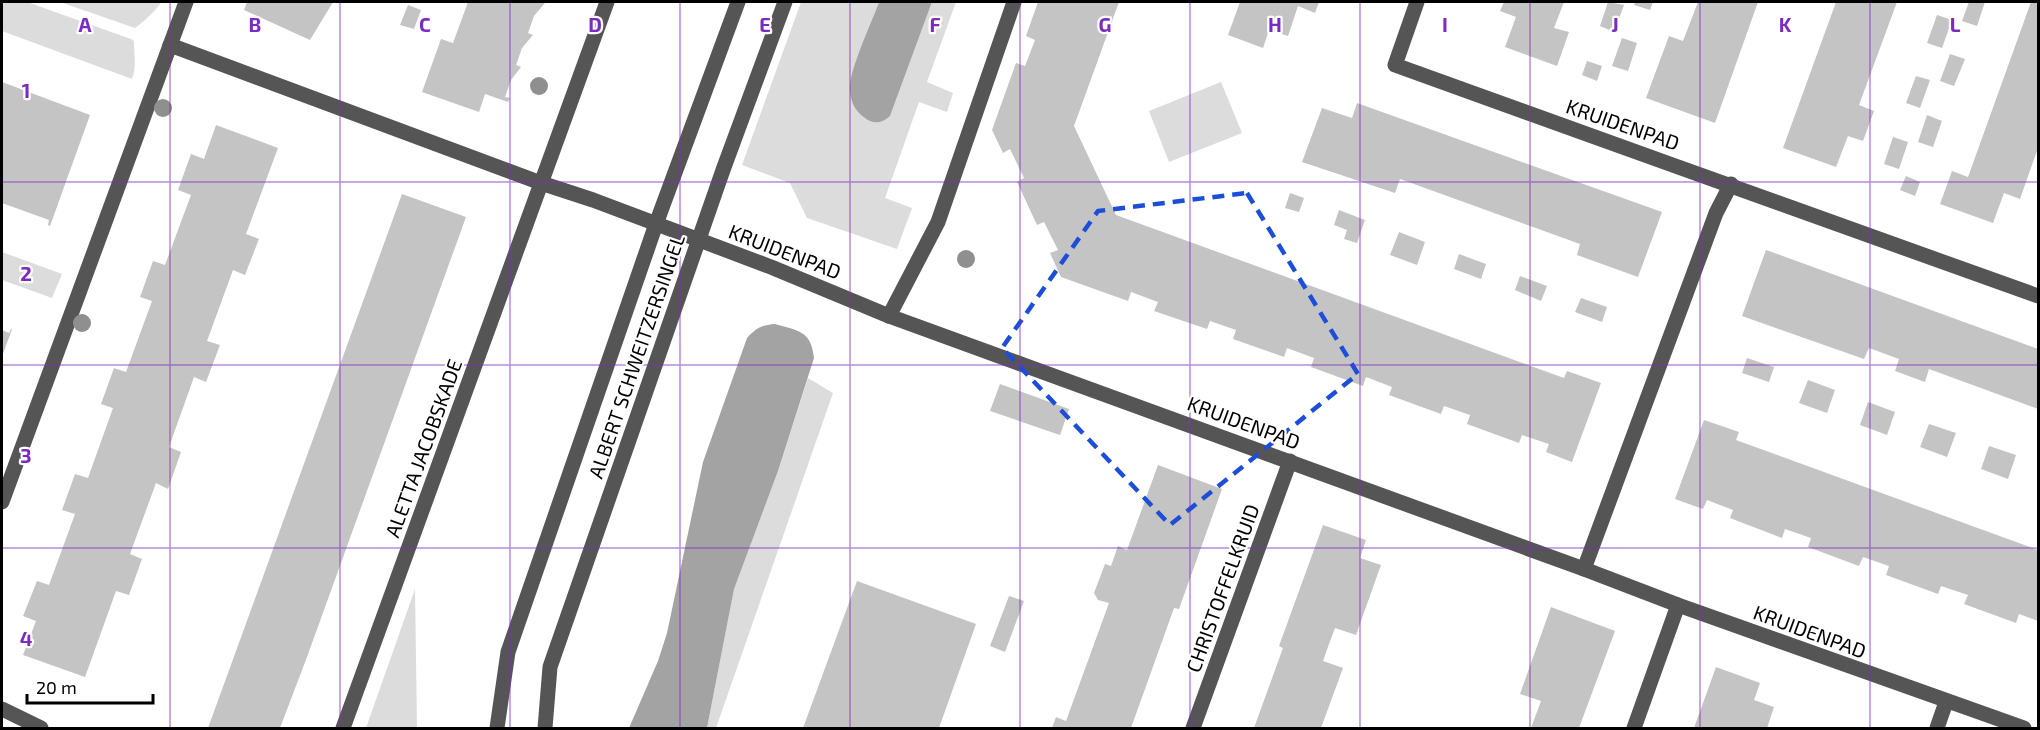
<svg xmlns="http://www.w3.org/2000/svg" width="2040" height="730" viewBox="0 0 2040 730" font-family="'Exo 2',sans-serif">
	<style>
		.green { fill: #dcdcdc }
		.water { fill: #a3a3a3 }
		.building { fill: #c4c4c4 }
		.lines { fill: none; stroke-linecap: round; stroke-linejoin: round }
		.minor { stroke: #555; stroke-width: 15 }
		.tree { fill: #8f8f8f }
		.marked { fill: none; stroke: #1d4ed8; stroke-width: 4.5; stroke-dasharray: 12 8; stroke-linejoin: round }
		.grid { fill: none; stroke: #7b2cbf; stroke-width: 1.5; stroke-opacity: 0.55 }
		.labels { text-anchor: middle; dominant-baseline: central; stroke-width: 4.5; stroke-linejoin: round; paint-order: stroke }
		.street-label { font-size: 20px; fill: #000; stroke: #fff }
		.grid-label { font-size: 20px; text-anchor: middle; font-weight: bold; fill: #7b2cbf; stroke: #fff; stroke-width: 4.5; stroke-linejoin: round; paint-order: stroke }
	</style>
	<rect width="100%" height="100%" fill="#fff"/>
	<g class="green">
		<path d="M2 2H27L131 39 134 41C134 56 137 66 132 79L2 31Z"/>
		<path d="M60 2H161C158 9 142 23 135 28Z"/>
		<path d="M801 2H879L854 69 890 116 932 2H956L927 82 953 93 947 112 919 102 885 198 912 208 897 249 807 218 790 183 742 165Z"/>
		<path d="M1221 82 1242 133 1169 162 1149 111Z"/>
		<path d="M2 252 62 274 52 298 2 280Z"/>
		<path d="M808 378 833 393 716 728H707L734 588 778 471Z"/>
		<path d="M415 589 417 728H366Z"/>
	</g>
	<g class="water">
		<path d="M879 2H932L890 116C882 123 874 125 865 118 854 111 849 98 850 86 851 66 872 22 879 2Z"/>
		<path d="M775 324C798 331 811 330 814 358L778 471 734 589 707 728H629L658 661 667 633 703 462 747 338C756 328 762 325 775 324Z"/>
	</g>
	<g class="building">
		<path d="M247 2H333L310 40 244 10Z"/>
		<path d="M468 2 545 3 534 16 528 33 533 35 522 48 516 65 521 67 511 80 505 97 510 98 508 102 485 94 479 112 422 92 441 39 453 43Z"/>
		<path d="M1038 2H1119L1074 126 1116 215 1564 378 1567 371 1601 383 1572 462 1546 452 1549 444 1522 435 1519 443 1467 424 1470 415 1444 406 1441 414 1389 395 1392 387 1366 377 1363 386 1311 367 1314 358 1287 348 1284 357 1233 339 1236 330 1210 321 1207 329 1154 311 1158 302 1131 292 1128 301 1061 277 1050 253 1058 250 1044 222 1037 225 1017 182 1024 178 1010 149 1003 153 992 130 1016 63 1025 66 1035 40 1026 36Z"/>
		<path d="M1240 2H1319L1315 13 1298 6 1288 36 1269 30 1263 48 1228 35Z"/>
		<path d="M1504 2H1564L1554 28 1569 32 1557 66 1505 47 1516 17 1500 11Z"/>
		<path d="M1608 2 1624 5 1614 32 1600 26Z"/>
		<path d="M1635 2H1653L1650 10 1634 5Z"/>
		<path d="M1698 2H1758L1715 123 1646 98 1669 36 1683 41Z"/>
		<path d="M1836 2H1897L1859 105 1874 111 1863 141 1848 136 1836 167 1783 148Z"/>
		<path d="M1969 2H1985L1977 26 1962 21Z"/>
		<path d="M2031 2H2038V148L2020 199 2004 193 1993 223 1940 204 1952 171 1968 177Z"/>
		<path d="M408 5 421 10 414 29 400 25Z"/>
		<path d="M1937 15 1952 20 1942 48 1927 43Z"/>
		<path d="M1622 38 1637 43 1628 71 1612 66Z"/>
		<path d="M1950 54 1965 59 1954 86 1940 81Z"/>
		<path d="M1587 61 1602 66 1597 81 1582 75Z"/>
		<path d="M1916 76 1930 80 1920 108 1906 103Z"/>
		<path d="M2 82 90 115 50 226 48 225 49 220 2 203Z"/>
		<path d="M1357 103 1662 212 1638 277 1577 255 1580 244 1400 179 1395 193 1302 162 1322 108 1352 118Z"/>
		<path d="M1927 115 1942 121 1933 147 1918 142Z"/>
		<path d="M216 125 278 148 246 234 259 239 245 275 233 270 207 341 220 345 206 382 194 377 169 447 181 452 168 489 156 483 130 554 142 559 129 595 116 591 85 677 23 655 36 621 23 616 37 581 49 585 75 514 62 510 75 474 88 478 113 408 101 404 114 368 126 372 152 301 140 297 153 261 165 265 191 195 178 190 191 154 204 159Z"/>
		<path d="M1893 137 1908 142 1899 169 1884 164Z"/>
		<path d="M1906 176 1920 182 1915 196 1900 190Z"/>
		<path d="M1290 193 1304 198 1299 212 1285 208Z"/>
		<path d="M402 194 466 217 307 657 280 728H208Z"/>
		<path d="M1339 210 1365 220 1357 243 1344 239 1347 230 1334 225Z"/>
		<path d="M1399 232 1425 242 1417 265 1390 255Z"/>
		<path d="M1766 250 2038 349V409L1929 369 1925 382 1895 371 1899 359 1869 348 1864 359 1742 316Z"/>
		<path d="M1459 254 1486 264 1481 279 1454 269Z"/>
		<path d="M1520 276 1547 286 1541 301 1515 290Z"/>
		<path d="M1581 298 1607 307 1602 322 1575 312Z"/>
		<path d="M11 329H12L2 357V330L9 333Z"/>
		<path d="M1747 358 1774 367 1769 382 1742 373Z"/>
		<path d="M1808 380 1835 390 1827 413 1799 403Z"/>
		<path d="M1000 384 1069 409 1060 435 990 411Z"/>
		<path d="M1868 402 1895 412 1887 435 1860 425Z"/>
		<path d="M1704 420 1739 432 1736 440 2038 550V621L2019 614 2016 623 1964 604 1968 595 1941 586 1938 594 1886 575 1889 566 1863 557 1859 566 1808 547 1811 538 1785 529 1782 538 1730 518 1733 510 1707 500 1703 509 1675 499Z"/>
		<path d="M1929 424 1956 433 1947 457 1920 447Z"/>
		<path d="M1989 446 2016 455 2008 479 1981 469Z"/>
		<path d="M1158 465 1222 489 1179 609 1174 608 1131 728H1052L1056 717 1066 721 1109 603 1098 600 1094 593 1105 564 1111 566 1118 546 1127 550Z"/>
		<path d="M1323 525 1366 540 1360 558 1381 565 1356 635 1335 628 1329 644 1323 661 1343 668 1321 728H1254L1283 648 1279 646Z"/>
		<path d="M857 581 976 624 939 728H803Z"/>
		<path d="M1009 596 1024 601 1005 652 990 646Z"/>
		<path d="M1551 607 1615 631 1579 728H1531L1541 701 1520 694Z"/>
		<path d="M1716 667 1760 683 1754 700 1774 707 1767 728H1694Z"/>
	</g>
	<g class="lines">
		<g class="minor">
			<path d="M1417 2 1395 65C1609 142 1824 220 2038 296"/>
			<path d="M170 45 541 183 593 200 771 267 889 316 1584 569 1678 605 2024 728"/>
			<path d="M889 316 938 222 1014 2"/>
			<path d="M2 502 186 2"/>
			<path d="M1584 569 1716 213 1731 184"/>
			<path d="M2 709 41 728"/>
			<path d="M343 728 607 2"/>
			<path d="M497 728 508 652 656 224 738 2"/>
			<path d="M545 728 550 667 723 170 785 2"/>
			<path d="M1193 728 1290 461"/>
			<path d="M1634 728 1678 605"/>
			<path d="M1937 728 1946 702"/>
		</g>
	</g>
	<g class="tree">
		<circle cx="539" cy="86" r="9"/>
		<circle cx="163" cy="108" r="9"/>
		<circle cx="966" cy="259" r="9"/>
		<circle cx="82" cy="323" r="9"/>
	</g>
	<path class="marked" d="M1247 193 1358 374 1170 525 1002 348 1098 211Z"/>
	<path class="grid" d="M170 2V728M340 2V728M510 2V728M680 2V728M850 2V728M1020 2V728M1190 2V728M1360 2V728M1530 2V728M1700 2V728M1870 2V728M2 182H2038M2 365H2038M2 548H2038"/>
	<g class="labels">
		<g class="street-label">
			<text transform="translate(1623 124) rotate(19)">KRUIDENPAD</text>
			<text transform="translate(785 251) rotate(21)">KRUIDENPAD</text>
			<text transform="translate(636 356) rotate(-71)">ALBERT SCHWEITZERSINGEL</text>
			<text transform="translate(1244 422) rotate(20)">KRUIDENPAD</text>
			<text transform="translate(423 448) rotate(-70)">ALETTA JACOBSKADE</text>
			<text transform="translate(1222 588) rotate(-70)">CHRISTOFFELKRUID</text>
			<text transform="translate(1810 631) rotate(20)">KRUIDENPAD</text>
		</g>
	</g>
	<g class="grid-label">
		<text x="85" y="32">A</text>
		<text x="255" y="32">B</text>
		<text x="425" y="32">C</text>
		<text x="595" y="32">D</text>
		<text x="765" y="32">E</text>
		<text x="935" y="32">F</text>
		<text x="1105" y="32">G</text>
		<text x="1275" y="32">H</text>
		<text x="1445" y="32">I</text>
		<text x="1615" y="32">J</text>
		<text x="1785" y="32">K</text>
		<text x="1955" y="32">L</text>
		<text x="26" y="98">1</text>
		<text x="26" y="281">2</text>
		<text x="26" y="463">3</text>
		<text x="26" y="646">4</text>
	</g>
	<rect width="2040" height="730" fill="none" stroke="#000000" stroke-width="6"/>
	<path d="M27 694v9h126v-9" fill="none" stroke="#000000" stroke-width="3"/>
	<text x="36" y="694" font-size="18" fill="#000000" stroke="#ffffff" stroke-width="4.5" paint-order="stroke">20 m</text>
</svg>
